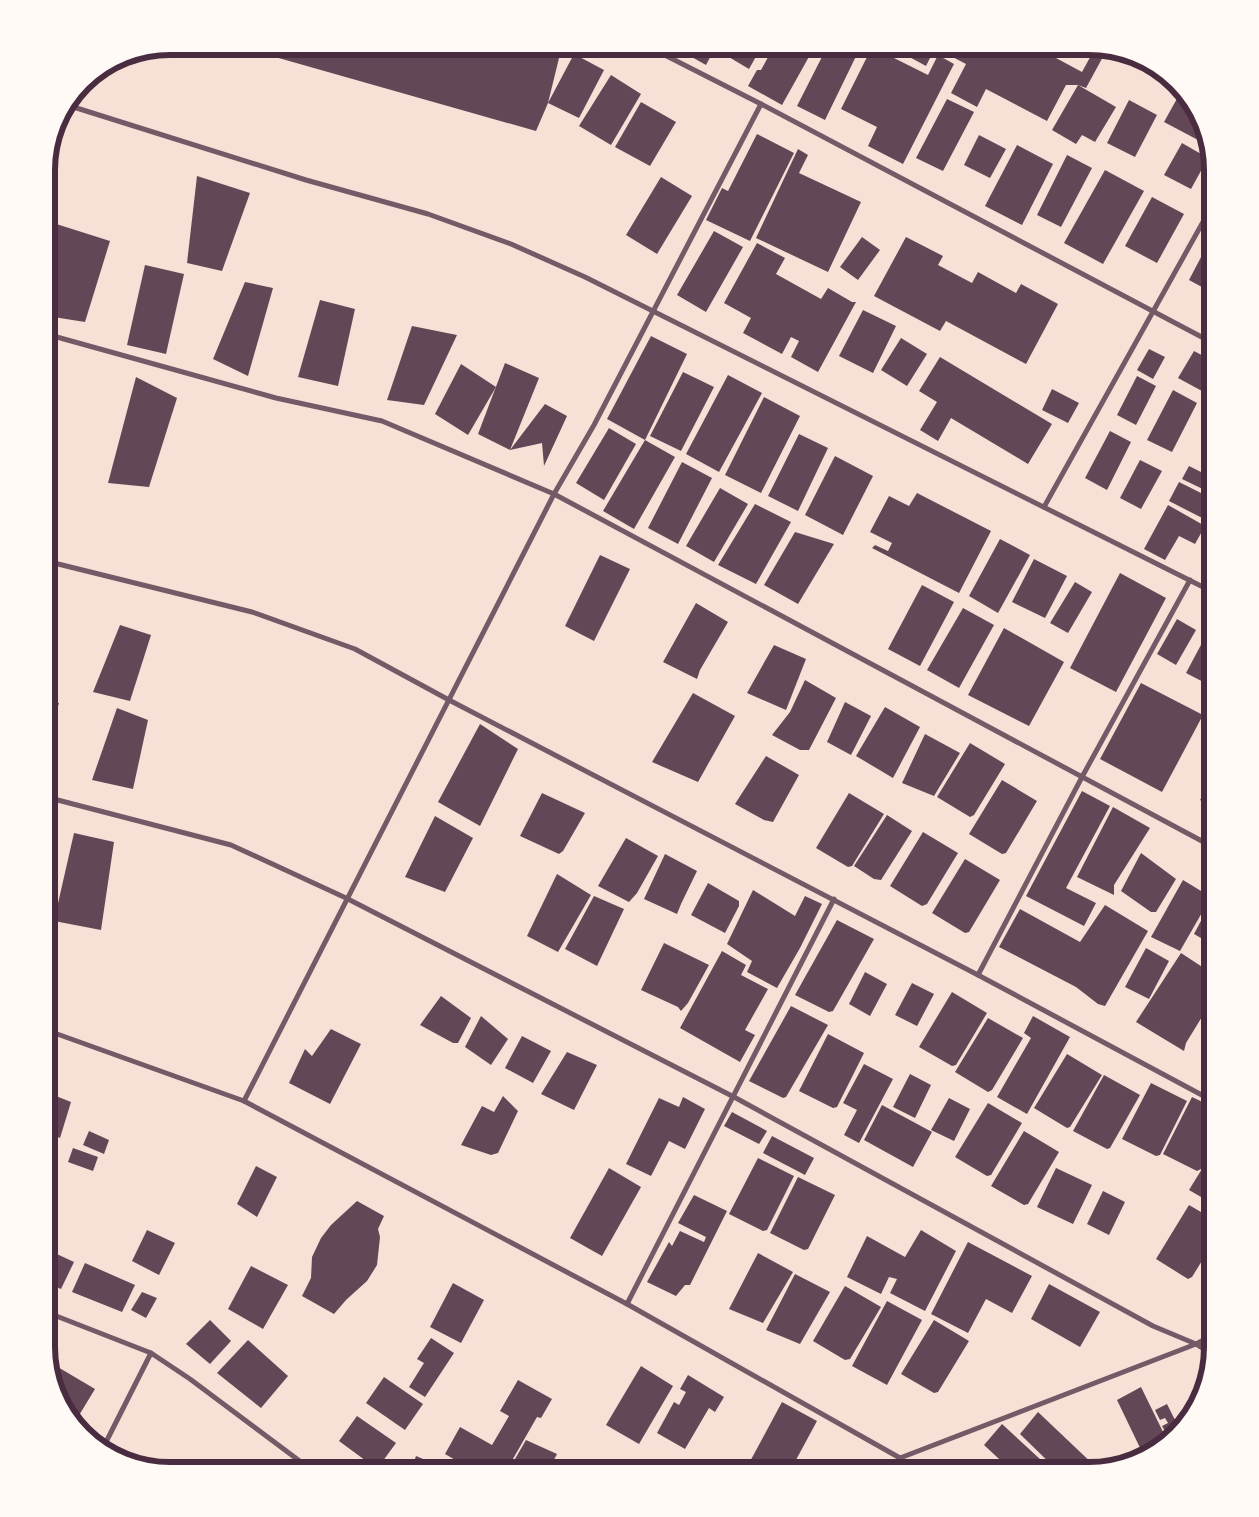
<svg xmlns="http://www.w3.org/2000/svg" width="1259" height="1517" viewBox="0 0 1259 1517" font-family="Overpass,sans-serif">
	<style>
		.building { fill: #644757 }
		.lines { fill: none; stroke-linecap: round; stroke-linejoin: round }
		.minor { stroke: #755966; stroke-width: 5 }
		.tertiary { stroke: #755966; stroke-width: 9 }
		.rim { fill: none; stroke: #4a2c40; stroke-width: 6 }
	</style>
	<rect width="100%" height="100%" fill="#f7e1d7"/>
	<g class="building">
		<path d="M236 46H501L523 53 525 46H562L548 103 536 131Z"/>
		<path d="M672 46H716L706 65Z"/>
		<path d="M719 46H762L749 69 717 50Z"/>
		<path d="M774 46H815L782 105 748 86 757 70H761Z"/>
		<path d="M834 46H861L825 120 797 106 827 47 832 50Z"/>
		<path d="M889 46H936L926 66Z"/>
		<path d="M946 46H1062L1056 58 1082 72 1094 50 1104 55 1086 88 1078 85 1116 107 1095 142 1082 135 1076 144 1052 130 1078 85H1066L1047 121 986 89 977 107 951 93 966 64 943 52Z"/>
		<path d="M872 47 928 75 938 55 954 64 903 164 868 146 877 127 841 109Z"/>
		<path d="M574 54 604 70 579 118 548 103Z"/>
		<path d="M611 75 641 94 611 145 579 126Z"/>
		<path d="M1179 95 1192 102 1202 133 1198 140 1164 122Z"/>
		<path d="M947 99 974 112 943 171 916 158Z"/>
		<path d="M1129 100 1157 115 1135 157 1107 143Z"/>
		<path d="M641 102 676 122 650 166 615 147Z"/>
		<path d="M757 134 794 153 750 241 706 220 722 188 728 191Z"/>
		<path d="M979 135 1006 149 990 178 964 165Z"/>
		<path d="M1182 143 1208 158 1191 189 1164 175Z"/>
		<path d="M1017 145 1053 164 1022 225 985 206Z"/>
		<path d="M798 149 808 155 799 173 861 202 828 272 756 238Z"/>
		<path d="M1067 155 1092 168 1061 227 1037 215Z"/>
		<path d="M1105 170 1144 191 1103 264 1064 243Z"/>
		<path d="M197 176 250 193 222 271 187 263Z"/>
		<path d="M661 177 692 196 657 254 626 235Z"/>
		<path d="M1152 197 1184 214 1157 263 1125 246Z"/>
		<path d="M50 222 110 241 85 322 47 316V236Z"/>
		<path d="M714 231 743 247 706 312 677 295Z"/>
		<path d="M862 237 880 250 858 280 840 267Z"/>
		<path d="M906 237 943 256 938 265 972 283 978 272 1016 293 1021 284 1058 304 1026 364 946 321 940 331 874 296Z"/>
		<path d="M1211 238 1213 239V293L1189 280Z"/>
		<path d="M757 243 785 258 776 274 821 299 828 288 852 302H856L818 372 791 357 799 341 791 337 782 354 743 333 751 318 724 303Z"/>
		<path d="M145 265 184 274 166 354 127 345Z"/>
		<path d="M245 282 273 288 248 376 213 359Z"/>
		<path d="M320 300 355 309 338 386 298 377Z"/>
		<path d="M863 310 896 326 873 373 839 356Z"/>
		<path d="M412 326 457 335 424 405 387 400Z"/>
		<path d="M651 336 687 354 645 440 607 419Z"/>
		<path d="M901 338 927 354 907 386 881 370Z"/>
		<path d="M1149 349 1165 357 1153 379 1137 370Z"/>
		<path d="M1194 351 1213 361V397L1178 378Z"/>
		<path d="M940 357 1052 424 1028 464 951 418 938 441 920 430 937 402 919 391Z"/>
		<path d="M505 363 539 378 510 450 478 434Z"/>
		<path d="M461 364 496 387 468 435 435 414Z"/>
		<path d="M683 372 714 387 681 451 650 436Z"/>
		<path d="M728 375 762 393 719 472 686 454Z"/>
		<path d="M1137 376 1156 386 1136 425 1117 415Z"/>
		<path d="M136 377 177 398 149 487 108 483Z"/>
		<path d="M1052 389 1079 403 1068 423 1042 410Z"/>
		<path d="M1173 390 1197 403 1172 452 1147 440Z"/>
		<path d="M764 397 800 416 761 493 725 475Z"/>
		<path d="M545 404 567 416 544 466 542 443 510 450Z"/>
		<path d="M609 428 636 444 604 500 576 483Z"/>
		<path d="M1110 431 1131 442 1107 490 1085 478Z"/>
		<path d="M799 434 828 448 798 511 768 496Z"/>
		<path d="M645 440 675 457 634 529 603 511Z"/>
		<path d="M835 456 873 476 843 535 805 515Z"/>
		<path d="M1140 460 1162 471 1141 509 1120 498Z"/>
		<path d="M682 462 712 478 678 544 648 528Z"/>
		<path d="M1189 466 1213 478V494L1182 479Z"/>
		<path d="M1179 482 1213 499V511L1208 521 1169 501Z"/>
		<path d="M720 488 748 504 714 562 686 546Z"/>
		<path d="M917 493 991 531 959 593 872 548 875 545 888 551 892 543 870 532 889 496 909 506Z"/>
		<path d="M755 504 791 522 756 584 718 565Z"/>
		<path d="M1168 505 1205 526 1195 544 1179 536 1165 560 1144 549Z"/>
		<path d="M795 532 834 544 798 604 764 585Z"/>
		<path d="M1000 539 1030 555 998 613 969 596Z"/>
		<path d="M600 555 630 569 594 641 565 626Z"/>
		<path d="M1034 559 1067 576 1045 618 1012 602Z"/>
		<path d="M1120 573 1166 598 1116 692 1070 668Z"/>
		<path d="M1075 582 1092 592 1068 633 1050 623Z"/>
		<path d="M922 585 954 602 920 666 888 649Z"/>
		<path d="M696 603 728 622 700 670 697 679 663 662Z"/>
		<path d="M963 608 994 625 959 688 927 670Z"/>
		<path d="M1213 610V687L1186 673 1211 626 1206 623Z"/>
		<path d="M1177 619 1196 630 1176 665 1157 654Z"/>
		<path d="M120 625 151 635 130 701 93 692Z"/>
		<path d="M1004 628 1064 662 1029 726 968 695Z"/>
		<path d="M774 645 806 659 786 710 747 693Z"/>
		<path d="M805 680 836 698 809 750H800L772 735 790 712Z"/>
		<path d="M1141 683 1203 715 1162 792 1100 759Z"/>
		<path d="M693 693 735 716 698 782 652 762Z"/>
		<path d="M46 700 59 703 47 738H46Z"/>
		<path d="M845 702 871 716 851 755 827 742Z"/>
		<path d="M885 707 920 727 893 778 856 756Z"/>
		<path d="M117 708 148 720 133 789 92 780Z"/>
		<path d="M480 724 518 749 480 826 438 802Z"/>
		<path d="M925 734 960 753 934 796 902 783Z"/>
		<path d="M970 743 1005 764 974 815 970 817 937 797Z"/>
		<path d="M766 756 799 775 773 822 764 820 735 804Z"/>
		<path d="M1213 779V807L1200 800Z"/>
		<path d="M1002 780 1037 801 1006 853 1002 854 969 834Z"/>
		<path d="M1082 791 1110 806 1066 888 1096 903 1084 926 1026 896Z"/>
		<path d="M542 793 585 813 563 851 559 854 520 836Z"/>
		<path d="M849 793 884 814 852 866 848 867 816 848Z"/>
		<path d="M1113 807 1150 828 1114 885V895L1077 877Z"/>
		<path d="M887 815 912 831 881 880 874 879 854 866Z"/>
		<path d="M435 816 473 838 445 892 405 877Z"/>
		<path d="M923 832 958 853 927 904 922 906 890 886Z"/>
		<path d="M74 833 114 842 101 930 54 921Z"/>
		<path d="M626 838 658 856 637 893 629 902 598 886Z"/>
		<path d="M1141 853 1176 879 1156 912H1151L1121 891Z"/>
		<path d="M665 854 697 871 681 904 677 914 644 899Z"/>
		<path d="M965 859 1000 880 969 932 965 933 932 913Z"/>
		<path d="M557 874 591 895 558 952 527 936Z"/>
		<path d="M1183 880 1211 897 1180 951 1151 937Z"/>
		<path d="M708 883 739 901V906L725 933 691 915Z"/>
		<path d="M753 890 795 916 805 896 822 904 800 948 777 988 747 972 752 961 727 944Z"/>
		<path d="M594 896 624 909 597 966 565 949Z"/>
		<path d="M1213 898V945L1194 934Z"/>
		<path d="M1105 905 1148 931 1105 1006 1098 1004 1076 987 999 947 1020 909 1080 942Z"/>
		<path d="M837 920 874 939 833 1011 829 1012 795 995Z"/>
		<path d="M664 943 709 965 688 1003 681 1011 678 1007 641 990Z"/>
		<path d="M1146 948 1169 961 1149 999 1125 987Z"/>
		<path d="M722 951 746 965 741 975 768 989 745 1030 755 1035 740 1062 680 1028Z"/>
		<path d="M1181 953 1213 974V999L1186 1043 1184 1051 1136 1022Z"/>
		<path d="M865 972 887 984 870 1016 849 1004Z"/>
		<path d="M912 983 934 994 917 1026 895 1015Z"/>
		<path d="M952 992 987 1013 956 1065 952 1066 919 1047Z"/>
		<path d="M441 996 471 1018 458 1043H453L420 1025Z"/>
		<path d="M791 1006 828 1025 786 1097 783 1098 749 1081Z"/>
		<path d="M1213 1014V1032L1205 1028Z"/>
		<path d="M481 1016 508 1039 491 1065 465 1047Z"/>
		<path d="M1033 1016 1070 1037 1027 1114 997 1097 1031 1038 1024 1033Z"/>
		<path d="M988 1018 1023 1038 992 1090 988 1092 955 1072Z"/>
		<path d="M331 1029 361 1044 330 1104 289 1083 305 1049 312 1056Z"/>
		<path d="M828 1034 864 1053 837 1107 833 1108 799 1091Z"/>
		<path d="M522 1036 551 1051 533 1083 505 1068Z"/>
		<path d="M567 1052 597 1065 574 1110 541 1094Z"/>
		<path d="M1067 1054 1102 1075 1070 1127 1067 1128 1034 1108Z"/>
		<path d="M864 1064 893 1079 859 1143 844 1135 857 1110 843 1103Z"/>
		<path d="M910 1074 931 1085 915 1118 893 1107Z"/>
		<path d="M1104 1075 1140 1095 1110 1148 1107 1149 1073 1131Z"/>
		<path d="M1151 1083 1187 1101 1160 1155 1156 1156 1122 1139Z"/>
		<path d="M46 1092 71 1102 60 1138 46 1132Z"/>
		<path d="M503 1096 518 1111 498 1153 491 1155 461 1145 482 1106 494 1112Z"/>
		<path d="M683 1097 705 1109 685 1149 669 1141 651 1176 626 1164 659 1098 679 1107Z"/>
		<path d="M1192 1097 1213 1107V1146L1201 1169 1197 1171 1163 1154Z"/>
		<path d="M949 1098 970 1109 954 1141 931 1130Z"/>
		<path d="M988 1103 1022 1123 991 1175 987 1176 955 1157Z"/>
		<path d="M882 1105 932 1132 913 1167 864 1140Z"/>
		<path d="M732 1112 767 1131 759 1144 724 1126Z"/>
		<path d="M89 1131 109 1140 104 1154 83 1145Z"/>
		<path d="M1024 1131 1059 1152 1028 1204 1024 1205 991 1186Z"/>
		<path d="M772 1136 814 1158 805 1175 763 1153Z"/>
		<path d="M73 1148 98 1157 93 1171 68 1162Z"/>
		<path d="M1213 1151V1204L1189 1190Z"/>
		<path d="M758 1158 794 1176 767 1230 763 1231 729 1214Z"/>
		<path d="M256 1166 277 1177 257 1217 237 1204Z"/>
		<path d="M609 1168 641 1187 602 1256 570 1238Z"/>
		<path d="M1056 1168 1092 1185 1073 1224 1037 1207Z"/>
		<path d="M798 1177 835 1195 808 1249 804 1250 770 1233Z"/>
		<path d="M1103 1191 1125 1202 1109 1235 1087 1224Z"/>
		<path d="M694 1195 727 1211 690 1285H685L676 1296 647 1282 669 1242 672 1246 680 1231 704 1242 706 1237 678 1223Z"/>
		<path d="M357 1201 384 1216 378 1229 380 1237 377 1265 367 1281 346 1300 334 1314 302 1296 311 1278 312 1257 321 1238 331 1225Z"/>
		<path d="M1189 1205 1213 1219V1243L1192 1277 1188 1279 1156 1259Z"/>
		<path d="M147 1230 175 1243 159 1275 132 1261Z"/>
		<path d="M921 1230 956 1251 925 1311 890 1293 897 1279 889 1277 881 1294 847 1277 867 1236 905 1257Z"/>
		<path d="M968 1242 1032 1276 1012 1313 986 1299 968 1333 931 1314Z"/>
		<path d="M46 1249 74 1262 61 1289 46 1283Z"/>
		<path d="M758 1253 793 1272 763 1323 729 1309Z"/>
		<path d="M85 1263 135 1285 122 1312 72 1292Z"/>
		<path d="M251 1266 288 1285 263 1329 228 1309Z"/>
		<path d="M795 1274 830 1292 800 1344 766 1330Z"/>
		<path d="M453 1283 484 1300 461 1343 430 1327Z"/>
		<path d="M1049 1284 1100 1312 1080 1347 1031 1319Z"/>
		<path d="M845 1286 881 1307 850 1359 845 1360 813 1341Z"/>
		<path d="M142 1292 157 1298 146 1318 131 1310Z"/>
		<path d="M887 1301 922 1320 887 1385 852 1366Z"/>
		<path d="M210 1320 231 1341 210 1364 186 1344Z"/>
		<path d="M934 1320 969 1341 938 1392 934 1393 901 1374Z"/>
		<path d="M431 1338 454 1353 425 1397 409 1387 424 1363 417 1359Z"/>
		<path d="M248 1340 288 1376 261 1408 217 1373Z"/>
		<path d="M51 1363 95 1389 78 1417 65 1409Z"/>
		<path d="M641 1366 673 1386 639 1444 606 1425Z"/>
		<path d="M688 1375 724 1397 715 1412 709 1408 685 1449 657 1433 674 1402 679 1405 686 1392 680 1389Z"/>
		<path d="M384 1377 423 1404 405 1430 366 1403Z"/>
		<path d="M518 1380 552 1399 541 1418 537 1417 506 1471H497L486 1464 482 1471H474L445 1454 460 1427 492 1445 509 1416 500 1411Z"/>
		<path d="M1141 1387 1167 1440 1158 1450 1143 1454 1117 1400Z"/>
		<path d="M782 1402 817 1421 790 1471H754L747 1467Z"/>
		<path d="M1167 1404 1175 1420 1193 1410 1169 1438 1162 1426 1168 1423 1165 1418 1160 1420 1155 1410Z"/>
		<path d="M1038 1412 1097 1468 1089 1471H1058L1020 1434Z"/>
		<path d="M357 1416 396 1443 377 1469 339 1441Z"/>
		<path d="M1002 1424 1053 1471H1012L984 1445Z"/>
		<path d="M526 1440 557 1454 548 1471H508Z"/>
		<path d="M416 1456 452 1471H411Z"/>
	</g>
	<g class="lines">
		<g class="minor">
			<path d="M647 46 761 104 1213 343"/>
			<path d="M67 105 306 180 428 214 511 244 585 277 1213 592"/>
			<path d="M46 334 276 398 382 421 554 494 1213 847"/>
			<path d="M1044 507 1213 204"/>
			<path d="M46 561 252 612 355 649 449 700 978 975 1213 1101"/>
			<path d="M46 797 231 845 346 898 734 1097 1153 1326 1196 1344 1211 1353"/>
			<path d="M978 975 1082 777 1190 580"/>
			<path d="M46 1030 244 1101 627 1304 900 1458 1196 1344 1213 1335"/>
			<path d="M244 1101 554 494 594 425 761 104"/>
			<path d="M627 1304 834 899"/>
			<path d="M46 1312 151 1353 190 1379 313 1471"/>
			<path d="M103 1448 151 1353"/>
			<path d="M896 1471 900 1458"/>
		</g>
		<path class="tertiary" d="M47 171 60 130 65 108"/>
	</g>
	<path d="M0 0H1259V1517H0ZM170 55H1089A115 115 0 0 1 1204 170V1347A115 115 0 0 1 1089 1462H170A115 115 0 0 1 55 1347V170A115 115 0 0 1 170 55Z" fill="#fffaf5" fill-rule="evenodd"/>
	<path class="rim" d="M170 55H1089A115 115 0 0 1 1204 170V1347A115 115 0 0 1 1089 1462H170A115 115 0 0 1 55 1347V170A115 115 0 0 1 170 55Z"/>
</svg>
